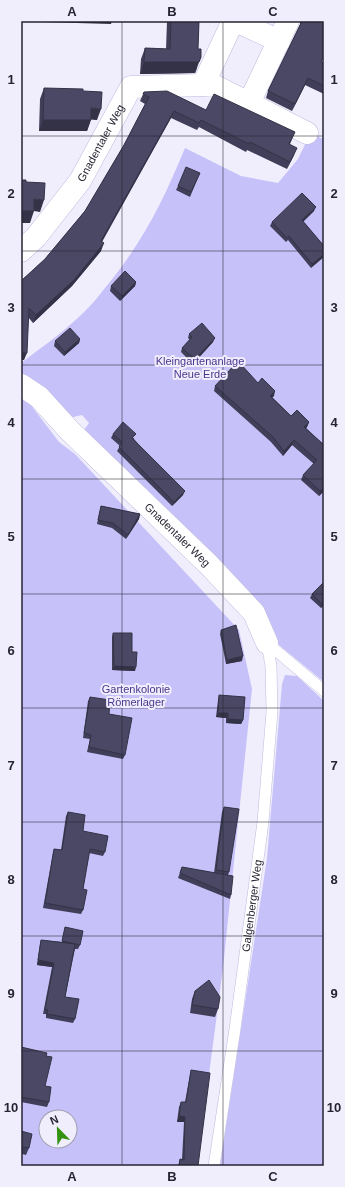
<svg xmlns="http://www.w3.org/2000/svg" width="345" height="1187" viewBox="0 0 345 1187" font-family="Arial,sans-serif">
	<style>
		.green { fill: #c7c1f9; fill-rule: evenodd }
		.lines { fill: none; stroke-linecap: round; stroke-linejoin: round }
		.lane-casing { stroke: #bebbde; stroke-width: 12 }
		.street-casing { stroke: #bebbde; stroke-width: 23 }
		.lane { stroke: #fff; stroke-width: 11 }
		.street { stroke: #fff; stroke-width: 22 }
		.wall { fill: #403e58 }
		.shaded-wall { fill: #343247 }
		.building { fill: #4b4866; stroke: #343247 }
		.grid { fill: none; stroke: #262432; stroke-width: 1; stroke-opacity: 0.55 }
		.labels { text-anchor: middle; dominant-baseline: central; stroke-width: 4; stroke-linejoin: round; paint-order: stroke }
		.street-label { font-size: 11px; fill: #262432; stroke: #f0eefd }
		.park-label { font-size: 11px; fill: #4a368c; stroke: #f0eefd }
		.neatline { fill: none; stroke: #262432; stroke-width: 1.5 }
		.grid-label { font-size: 13px; text-anchor: middle; font-weight: bold; fill: #262432 }
	</style>
	<rect width="100%" height="100%" fill="#f0eefd"/>
	<g class="green">
		<path d="M311 132 324 140V682L279 645 269 627 84 430 89 423 82 415 69 418 21 372V363C45 345 69 328 89 307 96 300 102 291 109 283 144 240 164 199 185 148L241 176 278 183 298 159Z"/>
		<path d="M21 398 27 400 59 442 75 454 239 630 252 689 223 968 197 1166H21ZM46 1117H70V1141H46Z"/>
		<path d="M285 675 297 676 324 701V1166H220L267 858 282 684Z"/>
	</g>
	<g class="lines">
		<g class="lane-casing">
			<g id="lane">
				<path d="M267 643 324 691"/>
				<path id="s1" d="M214 1166 235 1029 263 822 272 712 271 666 267 643"/>
			</g>
		</g>
		<g class="street-casing">
			<g id="street">
				<path d="M236 21 279 41"/>
				<path d="M203 85 233 21"/>
				<path d="M249 103 288 21"/>
				<path id="s2" d="M21 251 36 237 80 181 131 87 203 85 215 86 307 133"/>
				<path id="s3" d="M21 385 39 397 69 430 209 565 254 613 267 643"/>
			</g>
		</g>
		<use href="#lane" class="lane"/>
		<use href="#street" class="street"/>
	</g>
	<g class="wall">
		<path d="M167 21H199L197 68 195 73 140 74 141 59 145 48 166 49Z"/>
		<path d="M300 21H324V57L321 62 324 63V94L305 85 292 111 266 98 268 91 300 25Z"/>
		<path d="M44 88 83 91 97 120 91 119 87 131H39L40 99Z"/>
		<path d="M144 92 206 110 295 132 290 144 294 155 287 169 247 150 246 152 199 127 197 130 171 118 102 242 101 251 72 286 33 323 28 317 24 360 21 281 45 259 85 211 124 145 145 104 140 101Z"/>
		<path d="M200 173 190 197 176 190 178 186Z"/>
		<path d="M314 211 303 222 324 246 311 268 288 240 286 242 270 226 272 222Z"/>
		<path d="M136 282 135 286 120 301 110 291 111 286Z"/>
		<path d="M189 334 213 342 193 364 181 352 182 348 190 340 188 338Z"/>
		<path d="M80 339 79 343 64 356 54 346 55 341Z"/>
		<path d="M258 383 274 396 272 397 291 416 309 422 307 427 306 428 324 445V491L319 496 301 480 303 475 314 464 292 445 283 456 271 442 214 391 215 386Z"/>
		<path d="M113 434 134 438V439L183 495 172 506 117 451 120 446 111 438Z"/>
		<path d="M101 506 140 514 139 519 126 539 112 528 97 524Z"/>
		<path d="M324 582V605L321 608 310 598 312 594Z"/>
		<path d="M221 630 242 661 226 664 220 634Z"/>
		<path d="M113 633 132 652 135 671 112 670V637Z"/>
		<path d="M219 695 243 720 241 724 226 723V718L216 717 218 700Z"/>
		<path d="M90 697 109 714 125 755 123 759 87 752 90 739 83 738 88 701Z"/>
		<path d="M224 807 229 872 228 875 231 895 230 899 178 878 182 867 214 873 222 812Z"/>
		<path d="M68 812 83 831 105 852 103 856 89 853 83 889V910L81 914 43 908 53 853 54 849 61 850 66 816Z"/>
		<path d="M65 927 80 945 78 949H75L65 997 75 1019 73 1023 46 1018V1014H43L52 967 37 965 40 944 41 940 62 942Z"/>
		<path d="M195 991 218 1009 215 1017 190 1013 192 999Z"/>
		<path d="M21 1047 46 1056 45 1086 49 1102 47 1107 21 1102Z"/>
		<path d="M191 1070 198 1166H178L180 1159H182L184 1122H177L179 1107 181 1102H185L190 1075Z"/>
		<path d="M21 1131 29 1148 26 1155 22 1154Z"/>
	</g>
	<g class="shaded-wall">
		<path d="M43 21H112L111 24 43 22Z"/>
		<path d="M201 57 195 73 140 74 144 62Z"/>
		<path d="M308 78 305 85 292 111 295 104Z"/>
		<path d="M91 108 101 109 97 120 87 119Z"/>
		<path d="M174 111 171 118 98 248 101 241Z"/>
		<path d="M43 120H91L87 131H39Z"/>
		<path d="M297 148 294 155 287 169 290 162Z"/>
		<path d="M34 199 44 200 40 212 34 211 30 223H21V211Z"/>
		<path d="M316 207 314 211 300 224 302 220Z"/>
		<path d="M104 243 101 251 72 286 33 323 36 315Z"/>
		<path d="M324 254V257L311 268 312 264Z"/>
		<path d="M136 282 135 286 120 301 122 296Z"/>
		<path d="M215 338 213 342 193 364 195 359Z"/>
		<path d="M80 339 79 343 64 356 65 352Z"/>
		<path d="M21 353H27L24 360H21Z"/>
		<path d="M275 391 274 396 269 401 270 396Z"/>
		<path d="M309 422 307 427 302 432 304 427Z"/>
		<path d="M294 440 292 445 283 456 284 451Z"/>
		<path d="M324 488V491L319 496 320 491Z"/>
		<path d="M185 491 183 495 172 506 174 502Z"/>
		<path d="M140 514 139 519 126 539 128 535Z"/>
		<path d="M324 602V605L321 608 322 604Z"/>
		<path d="M243 656 242 661 226 664 227 660Z"/>
		<path d="M114 666 136 667 135 671 112 670Z"/>
		<path d="M218 713H228L226 718 216 717Z"/>
		<path d="M228 719 243 720 241 724 226 723Z"/>
		<path d="M38 960 54 963 52 967 37 965Z"/>
		<path d="M179 1116 185 1117 184 1122H177Z"/>
	</g>
	<g class="building">
		<path d="M171 21H199L198 49H201V57L199 62H144L145 48 170 49Z"/>
		<path d="M302 21H324V55L321 62 324 63V86L308 78 295 104 268 91Z"/>
		<path d="M44 88 83 89V91L102 92 101 109 91 108V120H43Z"/>
		<path d="M167 91 206 110 214 94 295 132 289 144 297 148 290 162 250 142 249 144 201 120 199 123 174 111 101 241 104 243 75 279 36 315 29 308 27 353H21V281L45 259 85 211 124 145 149 97 143 94 144 92Z"/>
		<path d="M186 167 200 173 191 192 178 186Z"/>
		<path d="M21 180H26V182L45 183 44 200 34 199V211H21Z"/>
		<path d="M302 193 316 207 302 220 324 246V254L312 264 289 236 287 238 272 222Z"/>
		<path d="M125 271 136 282 122 296 111 286Z"/>
		<path d="M202 323 215 338 195 359 182 348 192 337 189 334Z"/>
		<path d="M70 328 80 339 65 352 55 341Z"/>
		<path d="M238 361 258 383 262 378 275 391 270 396 291 416 297 410 309 422 304 427 324 445V488L320 491 303 475 317 460 294 440 284 451 273 437 215 386Z"/>
		<path d="M123 422 136 434 132 438 185 491 174 502 119 447 122 442 113 434Z"/>
		<path d="M101 506 140 514 128 535 113 523 98 520Z"/>
		<path d="M324 582V602L322 604 312 594Z"/>
		<path d="M236 625 243 656 227 660 221 630Z"/>
		<path d="M113 633H132V652H137L136 667 114 666Z"/>
		<path d="M219 695 245 697 243 720 228 719V713H218Z"/>
		<path d="M90 697 110 700 109 714 132 718 125 755 89 747 91 735 84 733Z"/>
		<path d="M224 807 239 809 229 872 216 870Z"/>
		<path d="M68 812 85 815 83 831 108 836 105 852 90 849 83 889 87 890 83 910 45 903 54 849 62 850Z"/>
		<path d="M182 867 233 876 231 895 180 873Z"/>
		<path d="M65 927 83 931 80 945 62 941Z"/>
		<path d="M41 940 75 944 65 997 79 999 75 1019 47 1014 48 1010 45 1009 54 963 38 960Z"/>
		<path d="M209 980 220 997 218 1009 192 1005 195 991Z"/>
		<path d="M21 1047 47 1053 46 1056 52 1057 45 1086 51 1087 49 1102 21 1097Z"/>
		<path d="M191 1070 210 1073 198 1166H179L180 1159 184 1160 185 1117 179 1116 181 1102H186Z"/>
		<path d="M21 1131 32 1134 29 1148 23 1147 21 1156Z"/>
	</g>
	<path class="grid" d="M122 21V1166M223 21V1166M21 136H324M21 251H324M21 365H324M21 479H324M21 594H324M21 708H324M21 822H324M21 936H324M21 1051H324"/>
	<g class="labels">
		<g class="street-label">
			<text stroke="none"><textPath href="#s2" startOffset="135">Gnadentaler Weg</textPath></text>
			<text stroke="none"><textPath href="#s3" startOffset="217">Gnadentaler Weg</textPath></text>
			<text stroke="none"><textPath href="#s1" startOffset="263">Galgenberger Weg</textPath></text>
		</g>
		<g class="park-label">
			<text x="200" y="361">Kleingartenanlage<tspan x="200" dy="13">Neue Erde</tspan></text>
			<text x="136" y="689">Gartenkolonie<tspan x="136" dy="13">Römerlager</tspan></text>
		</g>
	</g>
	<rect width="345" height="1187" fill="none" stroke="#f0eefd" stroke-width="44"/>
	<g transform="translate(58 1129) rotate(337)"><circle r="19" fill="#f0eefd" stroke="#9f9dac"/>
	<path d="M0-3L7 15L0 10L-7 15Z" fill="#33920f"/>
	<text y="-6" font-size="11" font-weight="bold" text-anchor="middle" fill="#262432">N</text>
	</g>
	<rect x="22" y="22" width="301" height="1143" class="neatline"/>
	<g class="grid-label">
		<text x="72" y="16">A</text>
		<text x="172" y="16">B</text>
		<text x="273" y="16">C</text>
		<text x="11" y="84">1</text>
		<text x="334" y="84">1</text>
		<text x="11" y="198">2</text>
		<text x="334" y="198">2</text>
		<text x="11" y="312">3</text>
		<text x="334" y="312">3</text>
		<text x="11" y="427">4</text>
		<text x="334" y="427">4</text>
		<text x="11" y="541">5</text>
		<text x="334" y="541">5</text>
		<text x="11" y="655">6</text>
		<text x="334" y="655">6</text>
		<text x="11" y="770">7</text>
		<text x="334" y="770">7</text>
		<text x="11" y="884">8</text>
		<text x="334" y="884">8</text>
		<text x="11" y="998">9</text>
		<text x="334" y="998">9</text>
		<text x="11" y="1112">10</text>
		<text x="334" y="1112">10</text>
		<text x="72" y="1181">A</text>
		<text x="172" y="1181">B</text>
		<text x="273" y="1181">C</text>
	</g>
</svg>
